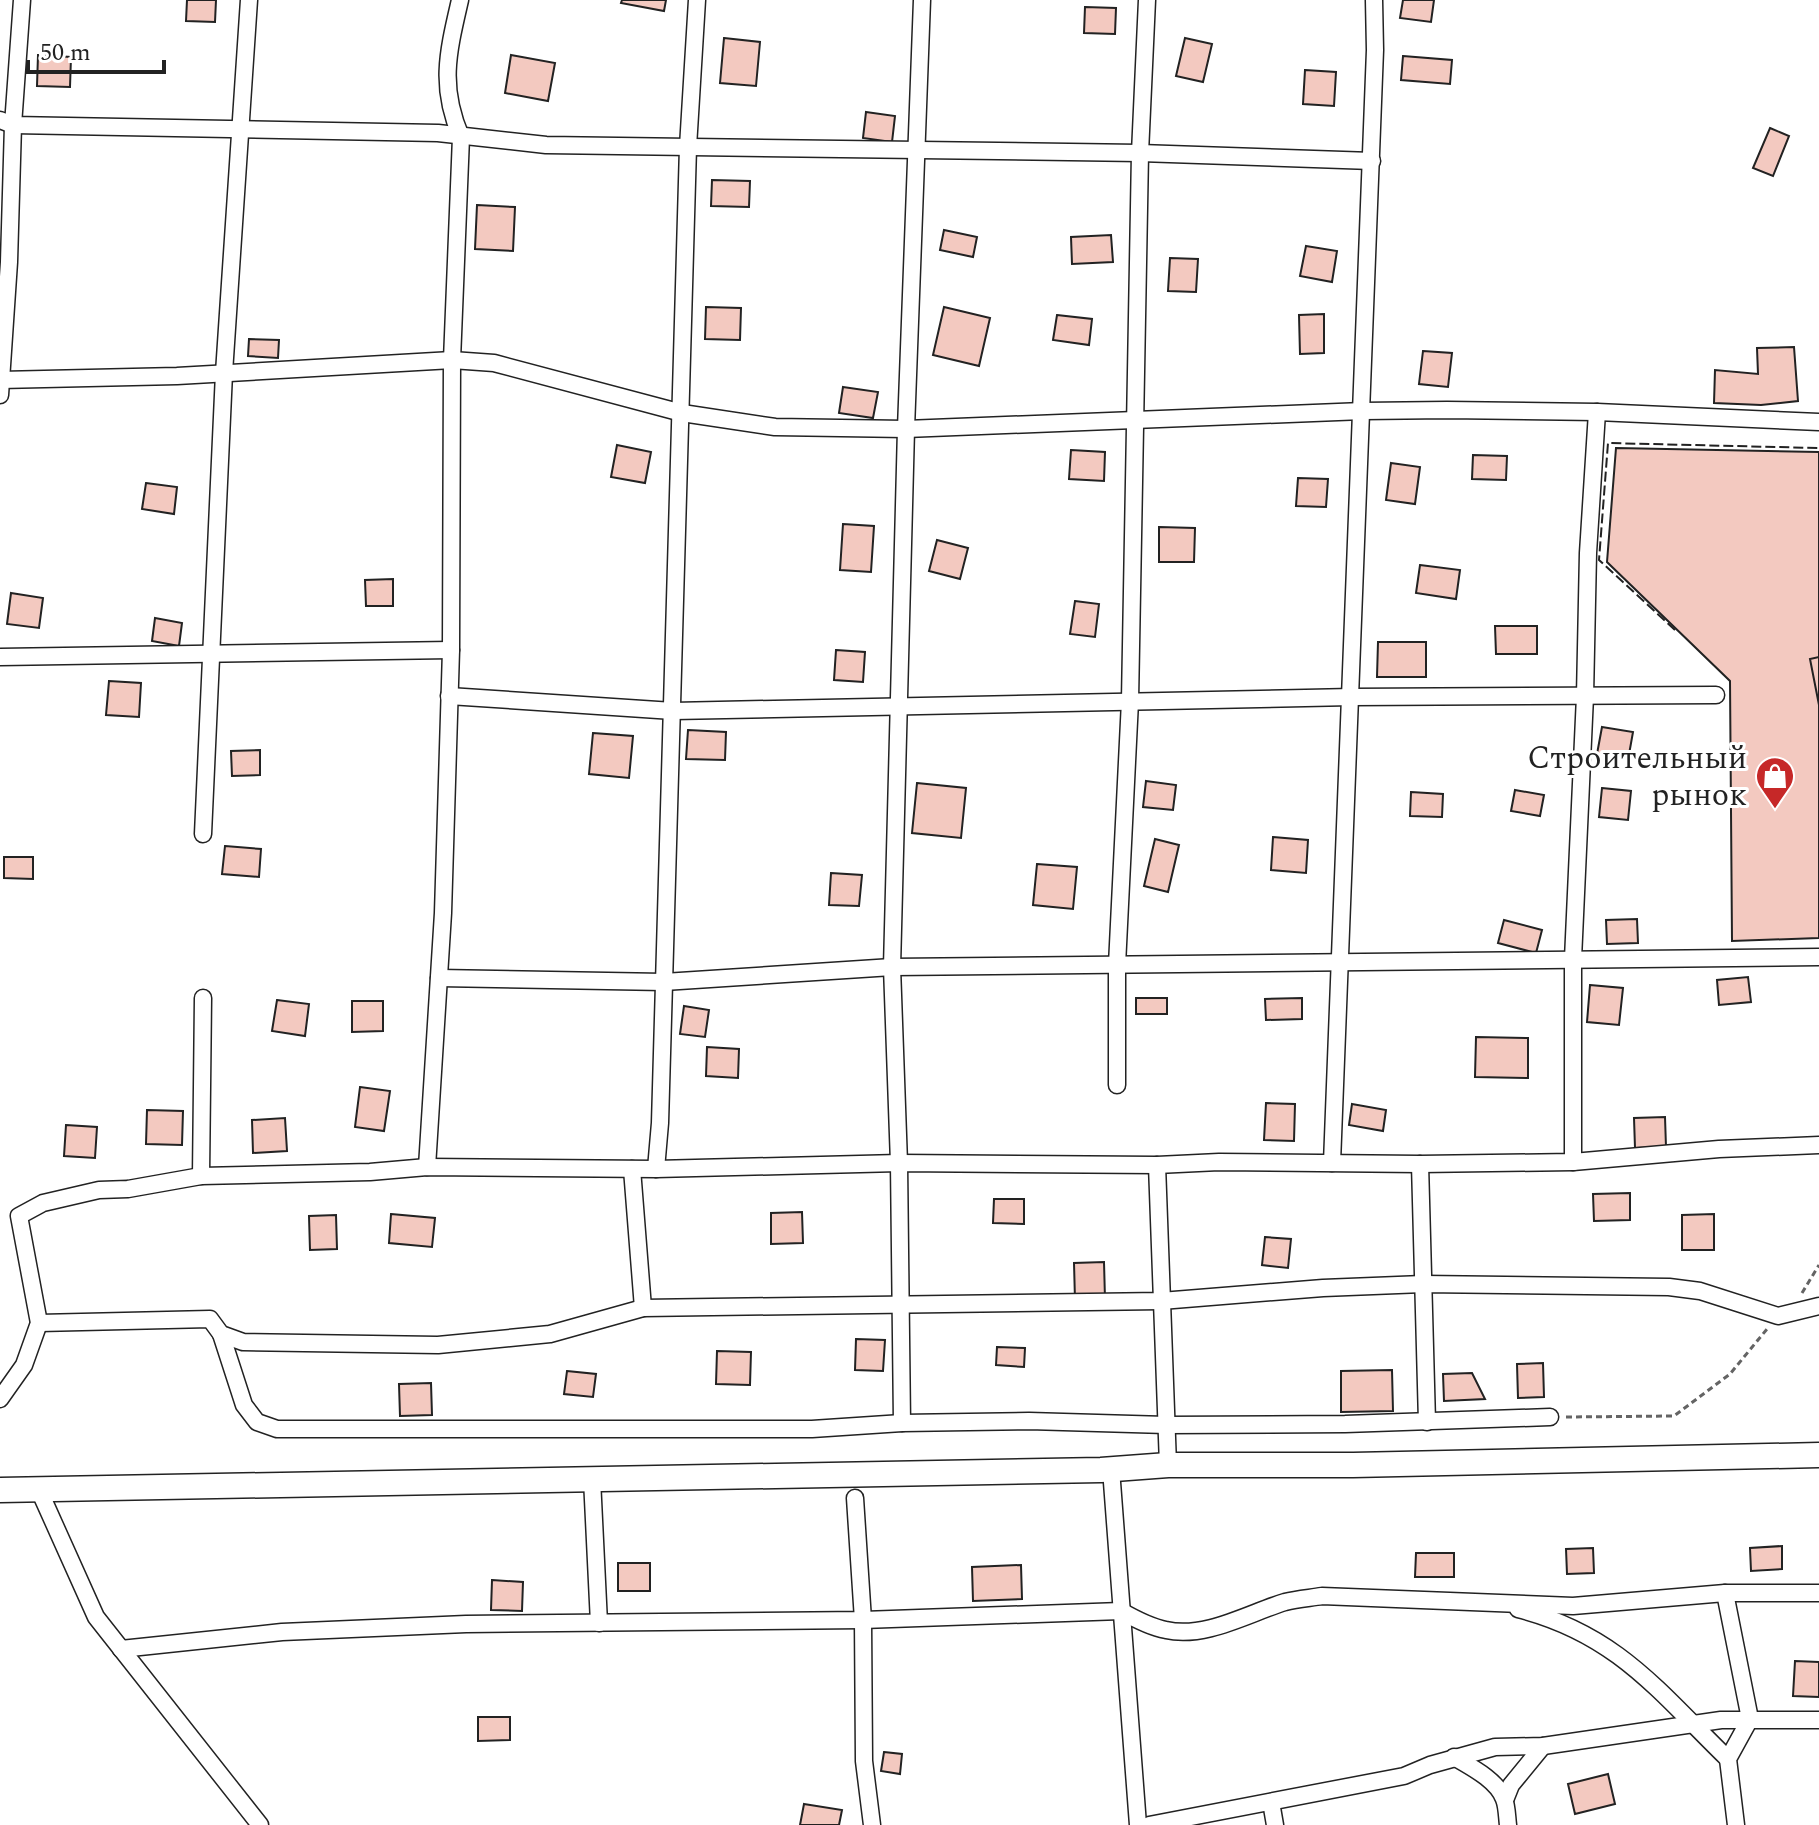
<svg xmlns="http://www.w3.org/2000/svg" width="1819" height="1825" viewBox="0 0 1819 1825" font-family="Spectral,serif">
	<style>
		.building { fill: #f3c9c0; stroke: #222; stroke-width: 2 }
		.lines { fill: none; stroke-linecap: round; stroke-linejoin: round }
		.street-casing { stroke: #222; stroke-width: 19 }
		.secondary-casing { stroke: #222; stroke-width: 27 }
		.path { stroke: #646464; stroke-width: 3; stroke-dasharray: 6 4; stroke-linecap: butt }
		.street { stroke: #fff; stroke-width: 16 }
		.secondary { stroke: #fff; stroke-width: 24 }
		.fence { stroke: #222; stroke-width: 2; stroke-dasharray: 10 4; stroke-linecap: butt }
		.labels { text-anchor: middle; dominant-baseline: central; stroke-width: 6; stroke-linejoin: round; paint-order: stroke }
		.poi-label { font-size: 32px; fill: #222; stroke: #fff; text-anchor: end }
	</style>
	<rect width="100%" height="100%" fill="#fff"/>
	<g class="building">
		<path d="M187 0H216L215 22 186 21Z"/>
		<path d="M622 0H666L664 11 621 3Z"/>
		<path d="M1403 0H1434L1431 22 1400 18Z"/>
		<path d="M1085 7 1116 8 1115 34 1084 33Z"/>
		<path d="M724 38 760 42 756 86 720 83Z"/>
		<path d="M1185 38 1212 44 1203 82 1176 76Z"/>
		<path d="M38 55 71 57 70 87 37 86Z"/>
		<path d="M511 55 555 63 548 101 505 93Z"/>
		<path d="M1403 56 1452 60 1450 84 1401 80Z"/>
		<path d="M1305 70 1336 72 1334 106 1303 104Z"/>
		<path d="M866 112 895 116 892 142 863 138Z"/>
		<path d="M1770 128 1789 136 1773 176 1753 168Z"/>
		<path d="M712 180 750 181 749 207 711 206Z"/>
		<path d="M477 205 515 207 513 251 475 249Z"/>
		<path d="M944 230 977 237 973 257 940 250Z"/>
		<path d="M1111 235 1113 262 1072 264 1071 237Z"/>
		<path d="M1306 246 1337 251 1332 282 1300 276Z"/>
		<path d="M1170 258 1198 259 1196 292 1168 291Z"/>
		<path d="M706 307 741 308 740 340 705 339Z"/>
		<path d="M944 307 990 318 979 366 933 355Z"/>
		<path d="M1324 314V353L1300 354 1299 315Z"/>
		<path d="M1057 315 1092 319 1089 345 1053 340Z"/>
		<path d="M249 339 279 340 278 358 248 356Z"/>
		<path d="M1794 347 1798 401 1761 405 1714 403 1715 370 1758 374 1757 348Z"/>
		<path d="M1423 351 1452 353 1448 387 1419 384Z"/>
		<path d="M843 387 878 392 873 418 839 413Z"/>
		<path d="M617 445 651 452 645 483 611 477Z"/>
		<path d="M1616 448 1819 452V938L1732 941 1730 681 1607 562Z"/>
		<path d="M1071 450 1105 452 1104 481 1069 479Z"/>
		<path d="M1473 455 1507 456 1506 480 1472 479Z"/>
		<path d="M1391 463 1420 467 1415 504 1386 500Z"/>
		<path d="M1298 478 1328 479 1326 507 1296 506Z"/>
		<path d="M146 483 177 487 174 514 142 509Z"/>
		<path d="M843 524 874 526 871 572 840 570Z"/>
		<path d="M1159 527 1195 528 1194 562H1159Z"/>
		<path d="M937 540 968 548 960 579 929 571Z"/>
		<path d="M1420 565 1460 570 1456 599 1416 593Z"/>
		<path d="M393 579V606H366L365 580Z"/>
		<path d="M11 593 43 598 39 628 7 624Z"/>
		<path d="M1075 601 1099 604 1095 637 1070 634Z"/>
		<path d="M155 618 182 623 179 646 152 641Z"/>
		<path d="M1495 626H1537V654H1496Z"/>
		<path d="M1378 642H1426V677H1377Z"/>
		<path d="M836 650 865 652 863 682 834 680Z"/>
		<path d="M1819 657V705L1810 659Z"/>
		<path d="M109 681 141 683 139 717 106 715Z"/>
		<path d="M1602 727 1633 732 1628 760 1597 754Z"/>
		<path d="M688 730 726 732 725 760 686 759Z"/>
		<path d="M593 733 633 736 629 778 589 774Z"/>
		<path d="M260 750V775L232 776 231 751Z"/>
		<path d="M1146 781 1176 785 1173 810 1143 807Z"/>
		<path d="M917 783 966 788 961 838 912 833Z"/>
		<path d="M1602 788 1631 791 1628 820 1599 817Z"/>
		<path d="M1515 790 1544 795 1540 816 1511 811Z"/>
		<path d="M1411 792 1443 794 1442 817 1410 816Z"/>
		<path d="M1273 837 1308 840 1306 873 1271 870Z"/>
		<path d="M1155 839 1179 845 1168 892 1144 886Z"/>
		<path d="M225 846 261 849 259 877 222 874Z"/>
		<path d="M4 857H33V879L4 878Z"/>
		<path d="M1037 864 1077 867 1073 909 1033 905Z"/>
		<path d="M831 873 862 875 859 906 829 905Z"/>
		<path d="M1637 919 1638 943 1607 944 1606 920Z"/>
		<path d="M1504 920 1542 930 1536 953 1498 943Z"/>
		<path d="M1748 977 1751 1002 1719 1005 1717 980Z"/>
		<path d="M1590 985 1623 988 1619 1025 1587 1022Z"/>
		<rect x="1136" y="998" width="31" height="16"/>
		<path d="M1302 998V1019L1266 1020 1265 999Z"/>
		<path d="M277 1000 309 1004 305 1036 272 1031Z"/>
		<path d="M352 1001H383V1031L352 1032Z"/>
		<path d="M684 1006 709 1010 705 1037 680 1034Z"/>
		<path d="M1476 1037 1528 1038V1078L1475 1077Z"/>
		<path d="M707 1047 739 1049 738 1078 706 1076Z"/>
		<path d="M360 1087 390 1091 384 1131 355 1127Z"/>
		<path d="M1266 1103 1295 1104 1294 1141 1264 1140Z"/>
		<path d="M1352 1104 1386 1110 1383 1131 1349 1125Z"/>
		<path d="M147 1110 183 1111 182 1145 146 1144Z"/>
		<path d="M1665 1117 1666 1147 1635 1148 1634 1118Z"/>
		<path d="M285 1118 287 1151 253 1153 252 1120Z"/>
		<path d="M66 1125 97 1127 95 1158 64 1156Z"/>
		<path d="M1630 1193V1220L1594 1221 1593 1194Z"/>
		<path d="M994 1199H1024V1224L993 1223Z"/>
		<path d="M802 1212 803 1243 771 1244V1213Z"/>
		<path d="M391 1214 435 1218 432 1247 389 1243Z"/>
		<path d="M1714 1214V1250H1682V1215Z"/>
		<path d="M336 1215 337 1249 310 1250 309 1216Z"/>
		<path d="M1265 1237 1291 1239 1288 1268 1262 1265Z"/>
		<path d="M1104 1262 1105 1299 1075 1300 1074 1263Z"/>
		<path d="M856 1339 885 1340 883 1371 855 1370Z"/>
		<path d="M997 1347 1025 1348 1024 1367 996 1365Z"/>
		<path d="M717 1351 751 1352 750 1385 716 1384Z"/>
		<path d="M1543 1363 1544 1397 1518 1398 1517 1364Z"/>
		<path d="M1392 1370 1393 1411 1341 1412V1371Z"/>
		<path d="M567 1371 596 1374 593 1397 564 1394Z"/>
		<path d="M1472 1373 1485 1399 1444 1401 1443 1374Z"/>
		<path d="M431 1383 432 1415 400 1416 399 1384Z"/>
		<path d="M1782 1546V1569L1751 1571 1750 1548Z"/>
		<path d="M1593 1548 1594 1573 1567 1574 1566 1549Z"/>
		<path d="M1416 1553H1454V1577H1415Z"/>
		<rect x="618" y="1563" width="32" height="28"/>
		<path d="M1021 1565 1022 1599 973 1601 972 1567Z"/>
		<path d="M492 1580 523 1582 522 1611 491 1610Z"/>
		<path d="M1795 1661 1819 1662V1697L1793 1696Z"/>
		<path d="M478 1717H510V1740L478 1741Z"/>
		<path d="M884 1752 902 1754 900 1774 881 1771Z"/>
		<path d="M1608 1774 1615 1804 1575 1814 1568 1784Z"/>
		<path d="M804 1804 842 1810 839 1825H800Z"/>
	</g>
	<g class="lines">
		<g class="street-casing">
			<g id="street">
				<path d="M0 120 13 125 438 133 546 145 1140 153 1372 161"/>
				<path d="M0 380 177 376 452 360 494 363 682 413 775 427 906 429 1363 411 1447 410 1597 412 1819 422"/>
				<path d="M0 395 9 262 13 125 22 0"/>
				<path d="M0 657 451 650"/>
				<path d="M449 696 673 711 1352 697 1716 695"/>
				<path d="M203 834 224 373 249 0"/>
				<path d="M439 978 664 982 892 967 1819 957"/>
				<path d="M1117 1085V965L1130 701 1140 153 1147 0"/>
				<path d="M1573 1162V959L1585 696 1588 553 1597 412"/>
				<path d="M1332 1163 1375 50 1374 0"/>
				<path d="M1420 1164 1427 1422"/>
				<path d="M1157 1165 1168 1465"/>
				<path d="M427 1167 443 913 451 650 452 360 461 137C439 86 448 52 460 0"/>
				<path d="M632 1169 643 1308"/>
				<path d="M656 1169 660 1123 688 147 697 0"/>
				<path d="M201 1176 203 998"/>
				<path d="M39 1323 210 1319 221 1334 243 1342 438 1345 550 1334 643 1308 1161 1301 1323 1288 1423 1284 1669 1287 1700 1291 1778 1316 1819 1306"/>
				<path d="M221 1334 244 1405 257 1422 277 1429H812L902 1423 1029 1421 1166 1425 1345 1424 1550 1417"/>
				<path d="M0 1399 24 1365 39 1323 19 1216 43 1203 99 1190 128 1189 201 1176 370 1172 427 1167 656 1169 899 1163 1157 1165 1219 1162 1420 1164 1573 1162 1719 1149 1819 1145"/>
				<path d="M902 1423 899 1163 892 967 906 429 922 0"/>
				<path d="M1111 1469 1138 1825"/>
				<path d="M592 1479 599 1623"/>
				<path d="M39 1490 96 1617 260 1825"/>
				<path d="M855 1498 863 1620 864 1761 872 1825"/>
				<path d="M1725 1593 1750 1719 1728 1759 1736 1825"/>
				<path d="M1518 1609C1617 1634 1659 1692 1728 1759"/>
				<path d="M121 1649 282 1632 466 1624 863 1620 1121 1611C1135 1619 1150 1627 1166 1630 1205 1639 1249 1613 1285 1602 1297 1599 1310 1598 1322 1596L1573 1606 1725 1593H1819"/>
				<path d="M1454 1757C1471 1767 1497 1780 1504 1799 1507 1806 1507 1817 1508 1825"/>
				<path d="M1505 1800 1511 1785 1543 1746"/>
				<path d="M1271 1802 1275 1825"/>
				<path d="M1149 1825 1404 1776 1430 1765 1495 1747 1543 1746 1721 1720H1819"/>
			</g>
		</g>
		<g class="secondary-casing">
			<path id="secondary" d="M0 1490 1101 1470 1168 1465H1353L1819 1455"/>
		</g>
		<g class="path">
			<path d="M1802 1293 1819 1265"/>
			<path d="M1566 1417 1674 1416 1730 1374 1767 1329"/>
		</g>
		<use href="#street" class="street"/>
		<use href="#secondary" class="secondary"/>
		<path class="fence" d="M1675 630 1599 560 1608 443 1819 448"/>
	</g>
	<defs>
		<g id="shop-pin" transform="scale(2)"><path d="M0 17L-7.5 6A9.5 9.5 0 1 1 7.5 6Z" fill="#c62828" stroke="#fff"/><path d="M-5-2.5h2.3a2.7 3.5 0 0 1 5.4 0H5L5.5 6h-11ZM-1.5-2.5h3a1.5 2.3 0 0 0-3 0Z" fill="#fff"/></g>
	</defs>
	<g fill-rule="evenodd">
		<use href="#shop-pin" x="1775" y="776"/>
	</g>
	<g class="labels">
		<g class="poi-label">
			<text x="1747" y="758">Строительный<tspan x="1747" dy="37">рынок</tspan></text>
		</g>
	</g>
	<path d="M28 60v12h136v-12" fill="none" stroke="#222222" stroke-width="4"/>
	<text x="40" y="60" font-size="24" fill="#222222" stroke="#ffffff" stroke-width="6" paint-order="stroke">50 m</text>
</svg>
